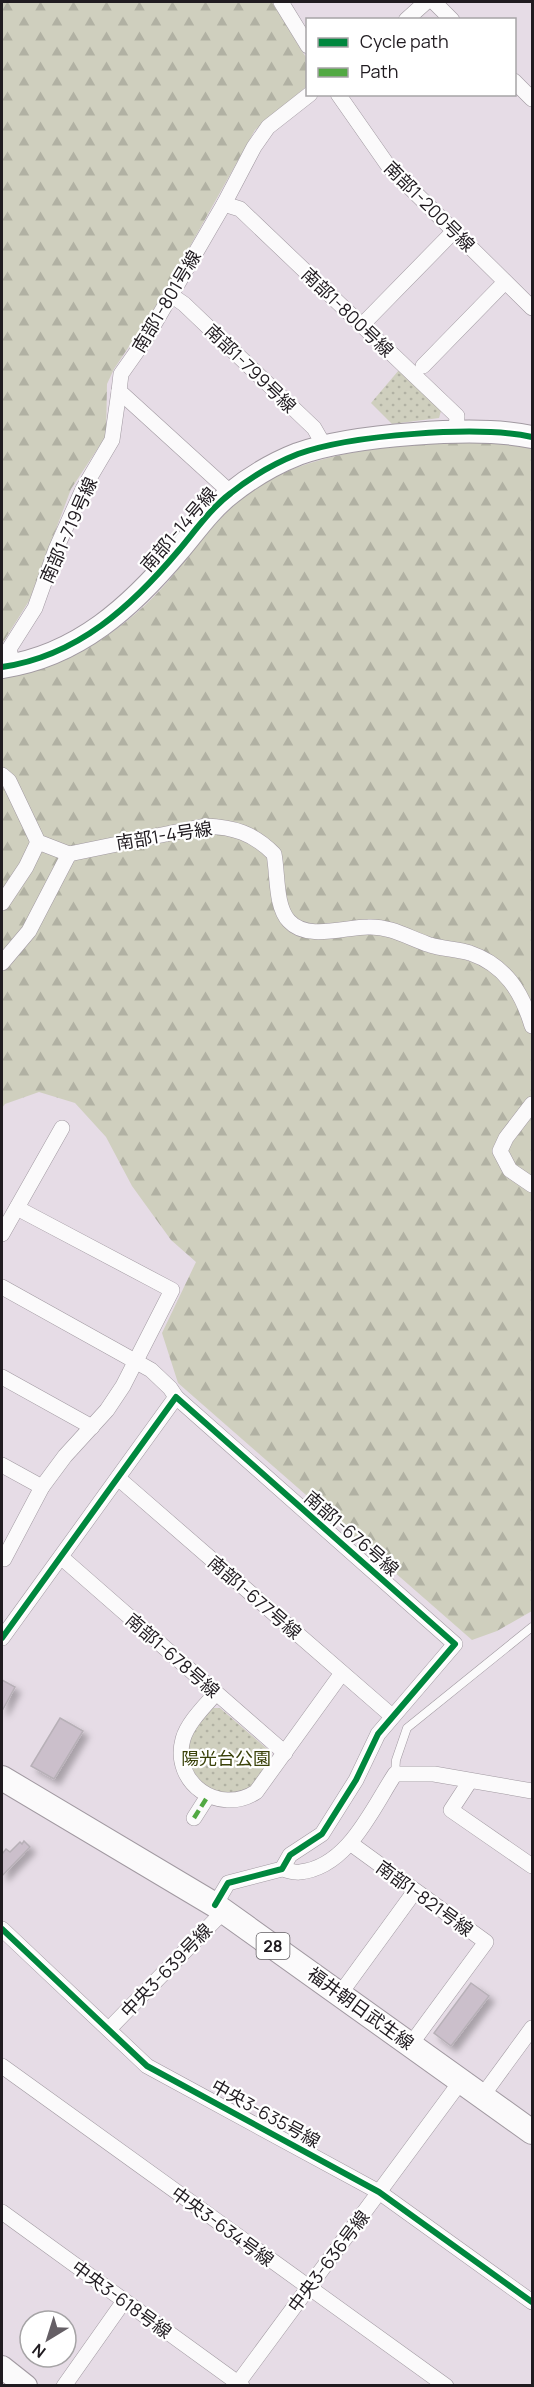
<svg xmlns="http://www.w3.org/2000/svg" width="534" height="2387" viewBox="0 0 534 2387" font-family="Manrope,'Noto Sans JP',sans-serif">
	<style>
		.green { fill: url(#green-dots) }
		.forest { fill: url(#forest-firs) }
		.building { fill: #cbbfcb; stroke: #b7b0b7; stroke-width: 1.5; filter: url(#shadow) }
		.lines { fill: none; stroke-linecap: round; stroke-linejoin: round }
		.lane-casing { stroke: #a199a1; stroke-width: 9 }
		.street-casing { stroke: #a199a1; stroke-width: 16 }
		.secondary-casing { stroke: #a199a1; stroke-width: 24 }
		.primary-casing { stroke: #a199a1; stroke-width: 26 }
		.lane { stroke: #fbfafb; stroke-width: 8 }
		.street { stroke: #fbfafb; stroke-width: 15 }
		.secondary { stroke: #fbfafb; stroke-width: 22 }
		.primary { stroke: #fbfafb; stroke-width: 24 }
		.quiet { stroke: #52a943; stroke-width: 4.5; stroke-dasharray: 9 4.5; stroke-linecap: butt }
		.cycleway-casing { stroke: #fff; stroke-width: 10 }
		.cycleway { stroke: #00873e; stroke-width: 6 }
		.labels { text-anchor: middle; dominant-baseline: central; stroke-width: 4.5; stroke-linejoin: round; paint-order: stroke }
		.shield { fill: #fff; stroke: #635f63; stroke-width: 1.5 }
		.shield-label { font-size: 16px; font-weight: bold; fill: #201b20 }
		.street-label { font-size: 18px; fill: #201b20; stroke: #fff }
		.park-label { font-size: 18px; fill: #3a4109; stroke: #fff }
	</style>
	<defs>
		<pattern id="green-dots" width="8" height="8" patternUnits="userSpaceOnUse" patternTransform="scale(1.5)"><rect width="8" height="8" fill="#cfcfbe"/><path d="M2 2h.1M6 6h.1" fill="none" stroke="#b1b1a3" stroke-width="1.8" stroke-linecap="round"/></pattern>
		<pattern id="forest-firs" width="22" height="20" patternUnits="userSpaceOnUse" patternTransform="scale(1.5)"><rect width="22" height="20" fill="#cfcfbe"/><path d="M5 1l3.5 6h-7zM16 11l3.5 6h-7z" fill="#b1b1a3"/></pattern>
		<filter id="shadow"><feDropShadow dx="5.5" dy="5.5" stdDeviation="3" flood-color="#0004"/></filter>
	</defs>
	<rect width="100%" height="100%" fill="#e6dce6"/>
	<g class="green">
		<path d="M399 370 441 411 439 418 392 424 371 403Z"/>
		<path d="M212 1708H220L272 1753V1760C266 1769 260 1780 252 1786 223 1812 177 1773 190 1738 194 1727 205 1717 212 1708Z"/>
	</g>
	<g class="forest">
		<path d="M2 2H272L307 59V86L255 130 160 300 114 369 107 384 106 436 71 489 29 601 2 644Z"/>
		<path d="M495 442 532 447V1611L497 1631 472 1640 178 1383 162 1333 196 1262 171 1240 132 1186 106 1137 75 1103 39 1092 5 1104 2 1108V678C67 670 128 628 170 579 194 550 216 519 246 495 307 447 420 442 495 442Z"/>
	</g>
	<g class="building">
		<path d="M2 1680 15 1687 2 1711Z"/>
		<path d="M60 1718 83 1731 54 1779 31 1766Z"/>
		<path d="M24 1841 30 1847 2 1876V1854L6 1849 10 1852 20 1842 22 1844Z"/>
		<path d="M471 1983 489 1996 451 2046 434 2033Z"/>
	</g>
	<g class="lines">
		<g class="lane-casing">
			<path id="lane" d="M395 1774 396 1760 407 1728 532 1627"/>
		</g>
		<g class="street-casing">
			<g id="street">
				<path d="M281 2 308 46"/>
				<path d="M434 2 452 20"/>
				<path d="M406 20 426 2"/>
				<path d="M514 81 532 99"/>
				<path d="M338 94 389 167 532 308"/>
				<path d="M224 204 240 209 457 416 456 432"/>
				<path d="M171 295 184 304 314 428 325 447"/>
				<path d="M362 325 454 231"/>
				<path d="M423 366 505 282"/>
				<path d="M231 493 119 391 121 374 145 340 224 204 254 147 268 127 310 94"/>
				<path d="M13 665 9 649 35 608 56 549 83 489 112 440 119 391"/>
				<path d="M2 775 9 781 38 842 69 854"/>
				<path d="M69 854 205 826C234 827 253 833 274 854 278 874 275 906 289 921 307 941 345 927 368 927 391 926 409 938 430 945 443 949 457 949 470 953 505 965 522 992 532 1026"/>
				<path d="M2 903 26 867 38 842"/>
				<path d="M2 963 29 931 69 854"/>
				<path d="M532 1104 506 1138 500 1151 510 1170 532 1185"/>
				<path d="M2 1234 62 1128"/>
				<path d="M2 1287 151 1370 170 1388 176 1397"/>
				<path d="M2 1377 92 1427"/>
				<path d="M2 1465 42 1487"/>
				<path d="M118 1478 392 1716"/>
				<path d="M2 1557 4 1559 42 1487 65 1456 107 1410 123 1386 172 1290 17 1208"/>
				<path d="M61 1557 285 1753"/>
				<path d="M2 1638 176 1397 455 1644 378 1734 356 1780 322 1834 290 1855 282 1869 228 1883 215 1905"/>
				<path d="M216 1693C205 1706 188 1722 183 1739 171 1783 219 1816 256 1792L342 1673"/>
				<path d="M470 1781 451 1810 532 1866"/>
				<path d="M194 1818 208 1796"/>
				<path d="M350 1843 486 1942 411 2044"/>
				<path d="M282 1869C287 1870 295 1873 300 1872 348 1867 372 1809 395 1774H434L532 1791"/>
				<path d="M2 1929 147 2066 379 2192 532 2302"/>
				<path d="M340 1994 415 1891"/>
				<path d="M109 2029 224 1911"/>
				<path d="M2 2066 446 2386"/>
				<path d="M483 2095 532 2028"/>
				<path d="M2 2212 242 2386"/>
				<path d="M238 2383 461 2081"/>
				<path d="M64 2386 124 2301"/>
			</g>
		</g>
		<g class="secondary-casing">
			<g id="secondary">
				<path d="M2 667C78 656 132 606 179 550 195 531 211 508 231 493 251 477 275 463 298 454 351 435 477 425 532 437"/>
				<path d="M2 2367 26 2386"/>
			</g>
		</g>
		<g class="primary-casing">
			<path id="primary" d="M2 1778 215 1905 532 2132"/>
		</g>
		<use href="#lane" class="lane"/>
		<use href="#street" class="street"/>
		<use href="#secondary" class="secondary"/>
		<use href="#primary" class="primary"/>
		<path class="quiet" d="M194 1818 208 1796"/>
		<g class="cycleway-casing">
			<g id="cycleway">
				<path d="M2 667C78 656 132 606 179 550 195 531 211 508 231 493 251 477 275 463 298 454 351 435 477 425 532 437"/>
				<path d="M2 1638 176 1397 455 1644 378 1734 356 1780 322 1834 290 1855 282 1869 228 1883 215 1905"/>
				<path d="M2 1929 147 2066 379 2192 532 2302"/>
			</g>
		</g>
		<use href="#cycleway" class="cycleway"/>
	</g>
	<g class="labels">
		<rect class="shield" x="256.5" y="1933" width="33" height="26" rx="4.5"/>
		<g class="shield-label">
			<text x="273" y="1946">28</text>
		</g>
		<g class="street-label">
			<text transform="translate(430 206) rotate(45)">南部1-200号線</text>
			<text transform="translate(166 301) rotate(-59)">南部1-801号線</text>
			<text transform="translate(348 312) rotate(44)">南部1-800号線</text>
			<text transform="translate(251 368) rotate(44)">南部1-799号線</text>
			<text transform="translate(178 529) rotate(-49)">南部1-14号線</text>
			<text transform="translate(68 530) rotate(-66)">南部1-719号線</text>
			<text transform="translate(164 835) rotate(-9)">南部1-4号線</text>
			<text transform="translate(352 1533) rotate(41)">南部1-676号線</text>
			<text transform="translate(255 1597) rotate(41)">南部1-677号線</text>
			<text transform="translate(173 1655) rotate(41)">南部1-678号線</text>
			<text transform="translate(425 1898) rotate(36)">南部1-821号線</text>
			<text transform="translate(166 1970) rotate(-46)">中央3-639号線</text>
			<text transform="translate(361 2008) rotate(36)">福井朝日武生線</text>
			<text transform="translate(266 2113) rotate(29)">中央3-635号線</text>
			<text transform="translate(223 2226) rotate(36)">中央3-634号線</text>
			<text transform="translate(328 2261) rotate(-53)">中央3-636号線</text>
			<text transform="translate(122 2299) rotate(36)">中央3-618号線</text>
		</g>
		<g class="park-label">
			<text x="226" y="1758">陽光台公園</text>
		</g>
	</g>
	<rect width="534" height="2387" fill="none" stroke="#201b20" stroke-width="6"/>
	<rect x="306" y="18" width="210" height="78" fill="#ffffff" stroke="#a6a4a6" stroke-width="1.5"/>
	<rect x="318" y="38" width="30" height="9" fill="#00873e" stroke="#a6a4a6" stroke-width="1.5"/>
	<text x="360" y="48" font-size="18" fill="#201b20">Cycle path</text>
	<rect x="318" y="68" width="30" height="9" fill="#52a943" stroke="#a6a4a6" stroke-width="1.5"/>
	<text x="360" y="78" font-size="18" fill="#201b20">Path</text>
	<g transform="translate(48 2339) rotate(218)"><circle r="28" fill="#ffffff" stroke="#a6a4a6" stroke-width="1.5"/>
	<path d="M0-4.5L10 22L0 15L-10 22Z" fill="#655f65"/>
	<text y="-9" font-size="16" font-weight="bold" text-anchor="middle" fill="#201b20">N</text>
	</g>
</svg>
